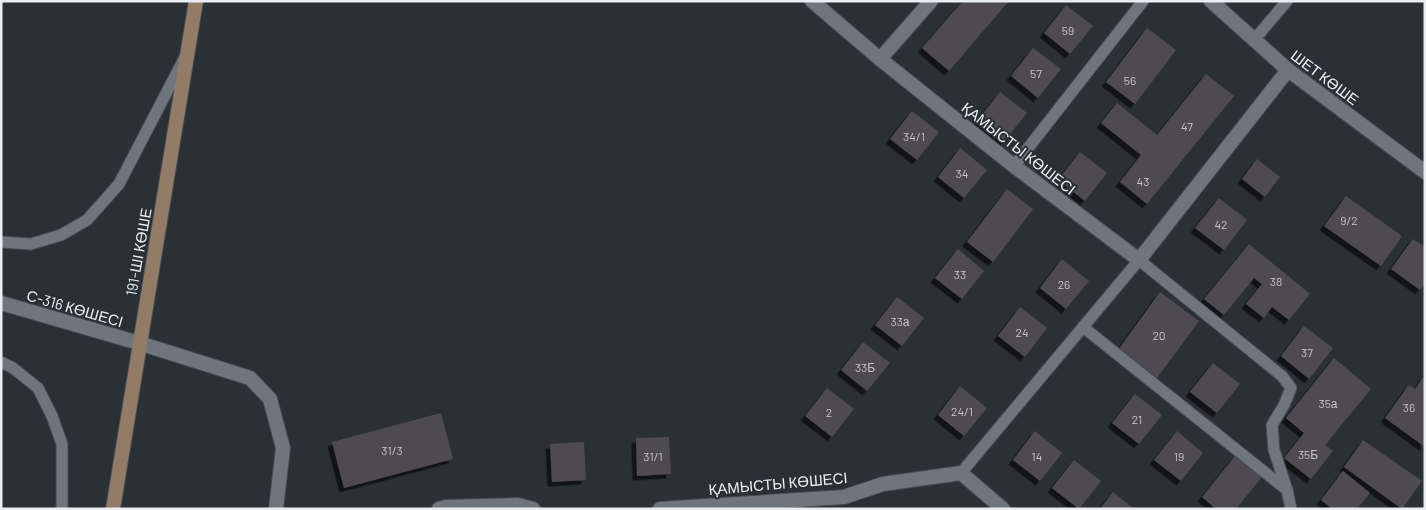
<svg xmlns="http://www.w3.org/2000/svg" width="1426" height="510" viewBox="0 0 1426 510" font-family="Barlow,sans-serif">
	<style>
		.building { fill: #4f4a52; filter: url(#shadow) }
		.lines { fill: none; stroke-linecap: round; stroke-linejoin: round }
		.service-casing { stroke: #474b51; stroke-width: 13 }
		.minor-casing { stroke: #474b51; stroke-width: 16 }
		.secondary-casing { stroke: #474b51; stroke-width: 16 }
		.service { stroke: #6e757c; stroke-width: 11 }
		.minor { stroke: #6e757c; stroke-width: 14 }
		.secondary { stroke: #927c68; stroke-width: 14 }
		.labels { text-anchor: middle; dominant-baseline: central; stroke-width: 4; stroke-linejoin: round; paint-order: stroke }
		.number-label { font-size: 12px; fill: #c3c5ca }
		.street-label { font-size: 15px; fill: #eaeef2; stroke: #2b3037 }
	</style>
	<defs>
		<filter id="shadow"><feDropShadow dx="-4.5" dy="4.5" stdDeviation="0" flood-color="#0009"/></filter>
	</defs>
	<rect width="100%" height="100%" fill="#2b3037"/>
	<g class="building">
		<path d="M963 1H1009L949 71 922 48Z"/>
		<path d="M1066 5 1093 26 1070 54 1044 33Z"/>
		<path d="M1147 28 1176 50 1135 104 1106 82Z"/>
		<path d="M1033 48 1061 69 1038 98 1011 76Z"/>
		<path d="M1206 74 1234 96 1147 204 1120 182 1141 155 1101 123 1117 103 1157 135Z"/>
		<path d="M1000 92 1027 113 1004 141 978 120Z"/>
		<path d="M912 111 939 132 917 160 890 139Z"/>
		<path d="M960 148 987 170 964 198 938 177Z"/>
		<path d="M1080 152 1107 173 1085 201 1058 180Z"/>
		<path d="M1257 159 1280 177 1265 197 1242 179Z"/>
		<path d="M1007 189 1033 209 993 262 967 242Z"/>
		<path d="M1346 196 1402 236 1381 266 1324 226Z"/>
		<path d="M1219 198 1247 220 1224 250 1195 228Z"/>
		<path d="M1413 239 1425 247V284L1420 290 1391 269Z"/>
		<path d="M1249 244 1310 294 1289 320 1272 307 1264 318 1246 304 1262 284 1254 278 1224 315 1204 299Z"/>
		<path d="M958 249 984 271 962 299 935 278Z"/>
		<path d="M1062 259 1089 281 1066 309 1040 288Z"/>
		<path d="M1160 292 1199 321 1157 378 1118 350Z"/>
		<path d="M897 297 924 318 902 346 875 325Z"/>
		<path d="M1020 307 1047 328 1025 357 998 336Z"/>
		<path d="M1304 326 1333 348 1309 379 1281 356Z"/>
		<path d="M863 342 890 363 867 391 841 370Z"/>
		<path d="M1334 358 1371 389 1325 445 1333 451 1311 479 1284 458 1304 433 1286 418Z"/>
		<path d="M1213 363 1240 384 1217 413 1190 392Z"/>
		<path d="M1425 375V447L1385 418 1409 385 1415 389Z"/>
		<path d="M960 386 987 408 964 436 938 415Z"/>
		<path d="M827 388 854 409 832 437 805 416Z"/>
		<path d="M1135 394 1162 415 1139 444 1112 423Z"/>
		<path d="M441 413 453 459 344 488 332 442Z"/>
		<path d="M1035 431 1062 453 1040 481 1013 460Z"/>
		<path d="M1177 431 1203 453 1181 481 1154 460Z"/>
		<path d="M669 437 671 474 637 476 636 438Z"/>
		<path d="M1363 440 1422 481 1402 509 1344 467Z"/>
		<path d="M584 442 586 480 552 482 550 444Z"/>
		<path d="M1235 456 1262 477 1236 509H1216L1202 497Z"/>
		<path d="M1074 460 1101 481 1079 509 1052 488Z"/>
		<path d="M1343 471 1370 493 1357 509H1332L1321 500Z"/>
		<path d="M1113 492 1134 509H1100Z"/>
	</g>
	<g class="lines">
		<g class="service-casing">
			<g id="service">
				<path d="M1254 40 1287 1"/>
				<path d="M1014 166 1143 1"/>
				<path d="M1 242 31 244 61 235 87 220 119 184 185 57"/>
				<path d="M1083 327 1287 490"/>
				<path d="M1 362 13 368 38 388 52 416 62 444V509"/>
				<path d="M961 473 1139 260 1282 376 1291 388 1284 405 1272 425 1274 450 1287 490 1291 509"/>
			</g>
		</g>
		<g class="minor-casing">
			<g id="minor">
				<path d="M812 1 880 59 1014 166 1139 260 1288 70"/>
				<path d="M1211 1 1288 70 1425 172"/>
				<path d="M880 59 931 1"/>
				<path d="M1 303 139 343 250 378 270 399 283 448 276 509"/>
				<path d="M439 509 446 507 518 505 533 509"/>
				<path d="M660 509 844 497 883 484 961 473 1003 509"/>
			</g>
		</g>
		<g class="secondary-casing">
			<path id="secondary" d="M113 509 196 1"/>
		</g>
		<use href="#service" class="service"/>
		<use href="#minor" class="minor"/>
		<use href="#secondary" class="secondary"/>
	</g>
	<g class="labels">
		<g class="number-label">
			<text x="1068" y="30">59</text>
			<text x="1036" y="73">57</text>
			<text x="1130" y="80">56</text>
			<text x="1187" y="126">47</text>
			<text x="914" y="136">34/1</text>
			<text x="962" y="173">34</text>
			<text x="1143" y="181">43</text>
			<text x="1349" y="220">9/2</text>
			<text x="1221" y="224">42</text>
			<text x="960" y="274">33</text>
			<text x="1276" y="281">38</text>
			<text x="1064" y="284">26</text>
			<text x="900" y="321">33а</text>
			<text x="1022" y="332">24</text>
			<text x="1159" y="335">20</text>
			<text x="1307" y="352">37</text>
			<text x="865" y="367">33Б</text>
			<text x="1328" y="403">35а</text>
			<text x="1409" y="407">36</text>
			<text x="962" y="411">24/1</text>
			<text x="829" y="412">2</text>
			<text x="1137" y="419">21</text>
			<text x="392" y="450">31/3</text>
			<text x="1308" y="454">35Б</text>
			<text x="653" y="456">31/1</text>
			<text x="1037" y="456">14</text>
			<text x="1179" y="456">19</text>
		</g>
		<g class="street-label">
			<text transform="translate(1325 77) rotate(37)">ШЕТ КӨШЕ</text>
			<text transform="translate(1019 148) rotate(38)">ҚАМЫСТЫ КӨШЕСІ</text>
			<text transform="translate(138 252) rotate(-80)">191-ШІ КӨШЕ</text>
			<text transform="translate(75 308) rotate(16)">С-316 КӨШЕСІ</text>
			<text transform="translate(778 483) rotate(-5)">ҚАМЫСТЫ КӨШЕСІ</text>
		</g>
	</g>
	<rect width="1426" height="510" fill="none" stroke="#eaeef2" stroke-width="5"/>
</svg>
